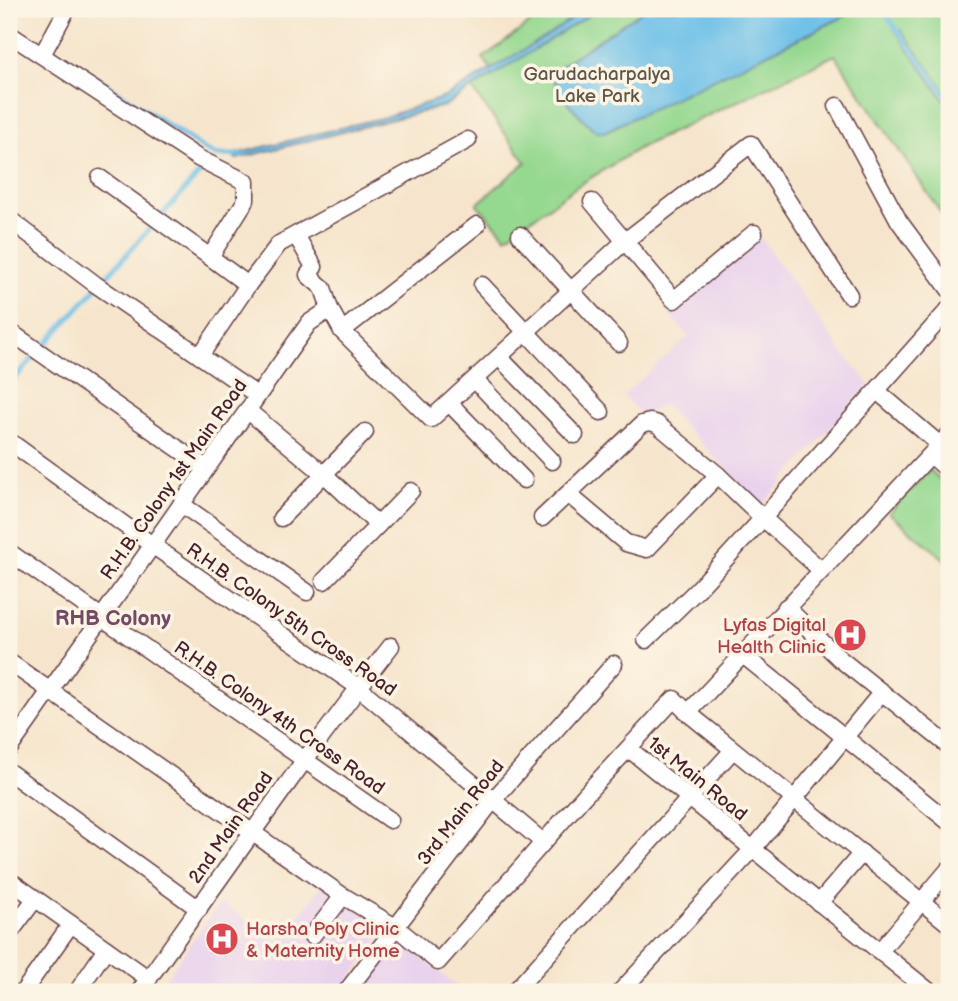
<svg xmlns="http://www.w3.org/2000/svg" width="958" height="1001" font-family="'Balsamiq Sans',sans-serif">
<rect width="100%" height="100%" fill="#fcf5e5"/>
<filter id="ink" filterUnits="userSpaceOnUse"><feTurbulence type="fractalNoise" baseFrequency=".0143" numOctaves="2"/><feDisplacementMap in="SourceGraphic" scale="14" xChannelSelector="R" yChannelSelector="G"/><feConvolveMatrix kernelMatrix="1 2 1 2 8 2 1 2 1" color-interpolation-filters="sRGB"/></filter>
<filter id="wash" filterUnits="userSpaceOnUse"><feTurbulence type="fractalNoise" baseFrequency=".00686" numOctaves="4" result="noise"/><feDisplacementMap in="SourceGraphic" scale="28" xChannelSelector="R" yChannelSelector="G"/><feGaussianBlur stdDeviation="1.57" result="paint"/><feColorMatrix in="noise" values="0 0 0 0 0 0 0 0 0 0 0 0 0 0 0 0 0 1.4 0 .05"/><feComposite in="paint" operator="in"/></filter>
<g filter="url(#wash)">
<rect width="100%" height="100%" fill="#f6e5cc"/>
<g fill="#e9d2ed">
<path d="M761,238L842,352L869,384L762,505L663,404L643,417L623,396L689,336L668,314Z"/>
<path d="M321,886L387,928L340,992H156L220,902L280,943Z"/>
<path d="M398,938L436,969L463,992H356Z"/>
</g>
<g fill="#95d890" stroke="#707c5e" stroke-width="2">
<path d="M549,9H949V96L901,30H895L949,107V225L835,55L641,147L576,187L506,237L477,204L526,162L472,89L494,73L483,58Z"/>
<path d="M930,470L949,488V563L889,513Z"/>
</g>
<g fill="#6cc0e8" stroke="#5b708a" stroke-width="2">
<path d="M586,9H599L444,106L236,159L235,154L385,117L445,97L550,34Z"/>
<path d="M645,9H860L604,132H596L557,92L555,81L562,65Z"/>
</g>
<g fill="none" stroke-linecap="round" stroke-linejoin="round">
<g stroke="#6cc0e8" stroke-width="5">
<path d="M882,9L949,100"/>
<path d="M70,60L204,149L217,155H242"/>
<path d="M9,385L208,164"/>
</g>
</g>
</g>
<g filter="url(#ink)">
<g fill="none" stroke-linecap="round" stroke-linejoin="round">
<defs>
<g id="street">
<path d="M9,34L198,158L246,182V200L210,257L248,285L200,356"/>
<path d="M42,55L67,9"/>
<path d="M837,106L899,221L949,289"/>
<path d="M100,178L210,257"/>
<path d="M592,202L674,300L754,233"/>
<path d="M9,219L95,284L257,395"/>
<path d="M296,235L314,267L308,275L323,288L330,309L342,331L431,419L625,241L751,144L849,295"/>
<path d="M520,235L619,343"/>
<path d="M248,285L279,244L468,140"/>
<path d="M482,285L601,412"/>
<path d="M9,331L206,468"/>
<path d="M342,331L477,225"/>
<path d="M499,357L575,435"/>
<path d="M475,380L552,461"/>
<path d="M877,391L940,445"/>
<path d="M450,404L524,480"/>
<path d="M247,410L324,474L378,525"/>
<path d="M9,441L152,545L358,687L543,842"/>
<path d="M931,455L949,471"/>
<path d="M568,494L626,543L647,549L718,475L763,518L698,589L646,640"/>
<path d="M181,504L307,592"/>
<path d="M281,518L365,432"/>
<path d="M542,518L642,424L650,422L657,424L718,475"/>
<path d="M9,552L390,820"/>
<path d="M821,570L763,518L949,309"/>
<path d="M324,581L411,491"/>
<path d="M786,607L840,659L949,746"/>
<path d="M742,654L949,822"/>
<path d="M9,662L343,896L312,936"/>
<path d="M688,713L949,435"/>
<path d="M9,749L309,323L330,309"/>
<path d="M629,749L930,992"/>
<path d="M9,772L199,909"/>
<path d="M9,880L149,979"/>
<path d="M343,896L397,928L438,962L585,795L674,699L688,713L949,924"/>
<path d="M819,903L862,853"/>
<path d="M9,934L35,899"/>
<path d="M879,952L949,869"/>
<path d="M23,992L71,924"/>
<path d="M77,992L106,949"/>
<path d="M139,992C222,876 303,758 391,646"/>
<path d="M346,992L494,799L614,664"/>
<path d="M514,992L733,750"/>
<path d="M620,992L753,849L882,692"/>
</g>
</defs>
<use href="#street" stroke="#643d43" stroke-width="19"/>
<use href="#street" stroke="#fff" stroke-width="16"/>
</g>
</g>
<defs>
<symbol id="hospital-disc" viewBox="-11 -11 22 22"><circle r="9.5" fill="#e0444e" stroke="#fcf5e5"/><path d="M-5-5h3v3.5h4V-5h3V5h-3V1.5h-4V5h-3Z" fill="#fff"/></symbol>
</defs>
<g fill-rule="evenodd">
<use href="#hospital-disc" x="831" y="616" width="38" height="38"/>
<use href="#hospital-disc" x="203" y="920" width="38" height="38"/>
</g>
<g text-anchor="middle" stroke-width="7" stroke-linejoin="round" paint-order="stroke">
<g font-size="19" fill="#605649" stroke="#fcf5e5">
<text x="597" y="80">Garudacharpalya<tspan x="597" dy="22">Lake Park</tspan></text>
</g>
<g font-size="19" fill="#4a1f2b" stroke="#fcf5e5">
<text transform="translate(173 479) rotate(-55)" y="7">R.H.B. Colony 1st Main Road</text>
<text transform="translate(292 619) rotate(35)" y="7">R.H.B. Colony 5th Cross Road</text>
<text transform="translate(280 717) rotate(35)" y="7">R.H.B. Colony 4th Cross Road</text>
<text transform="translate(698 778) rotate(39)" y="7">1st Main Road</text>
<text transform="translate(460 812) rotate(-52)" y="7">3rd Main Road</text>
<text transform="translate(230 827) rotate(-55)" y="7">2nd Main Road</text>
</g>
<g font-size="19" fill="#be3a42" stroke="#fcf5e5" text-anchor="end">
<text x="826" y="631">Lyfas Digital<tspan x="826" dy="22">Health Clinic</tspan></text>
<text x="246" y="935" text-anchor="start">Harsha Poly Clinic<tspan x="246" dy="22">&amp; Maternity Home</tspan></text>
</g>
<g font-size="21" font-weight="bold" fill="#764a66" stroke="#fcf5e5">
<text x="113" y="625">RHB Colony</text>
</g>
</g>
<rect width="958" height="1001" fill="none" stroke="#fcf5e5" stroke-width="35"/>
</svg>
